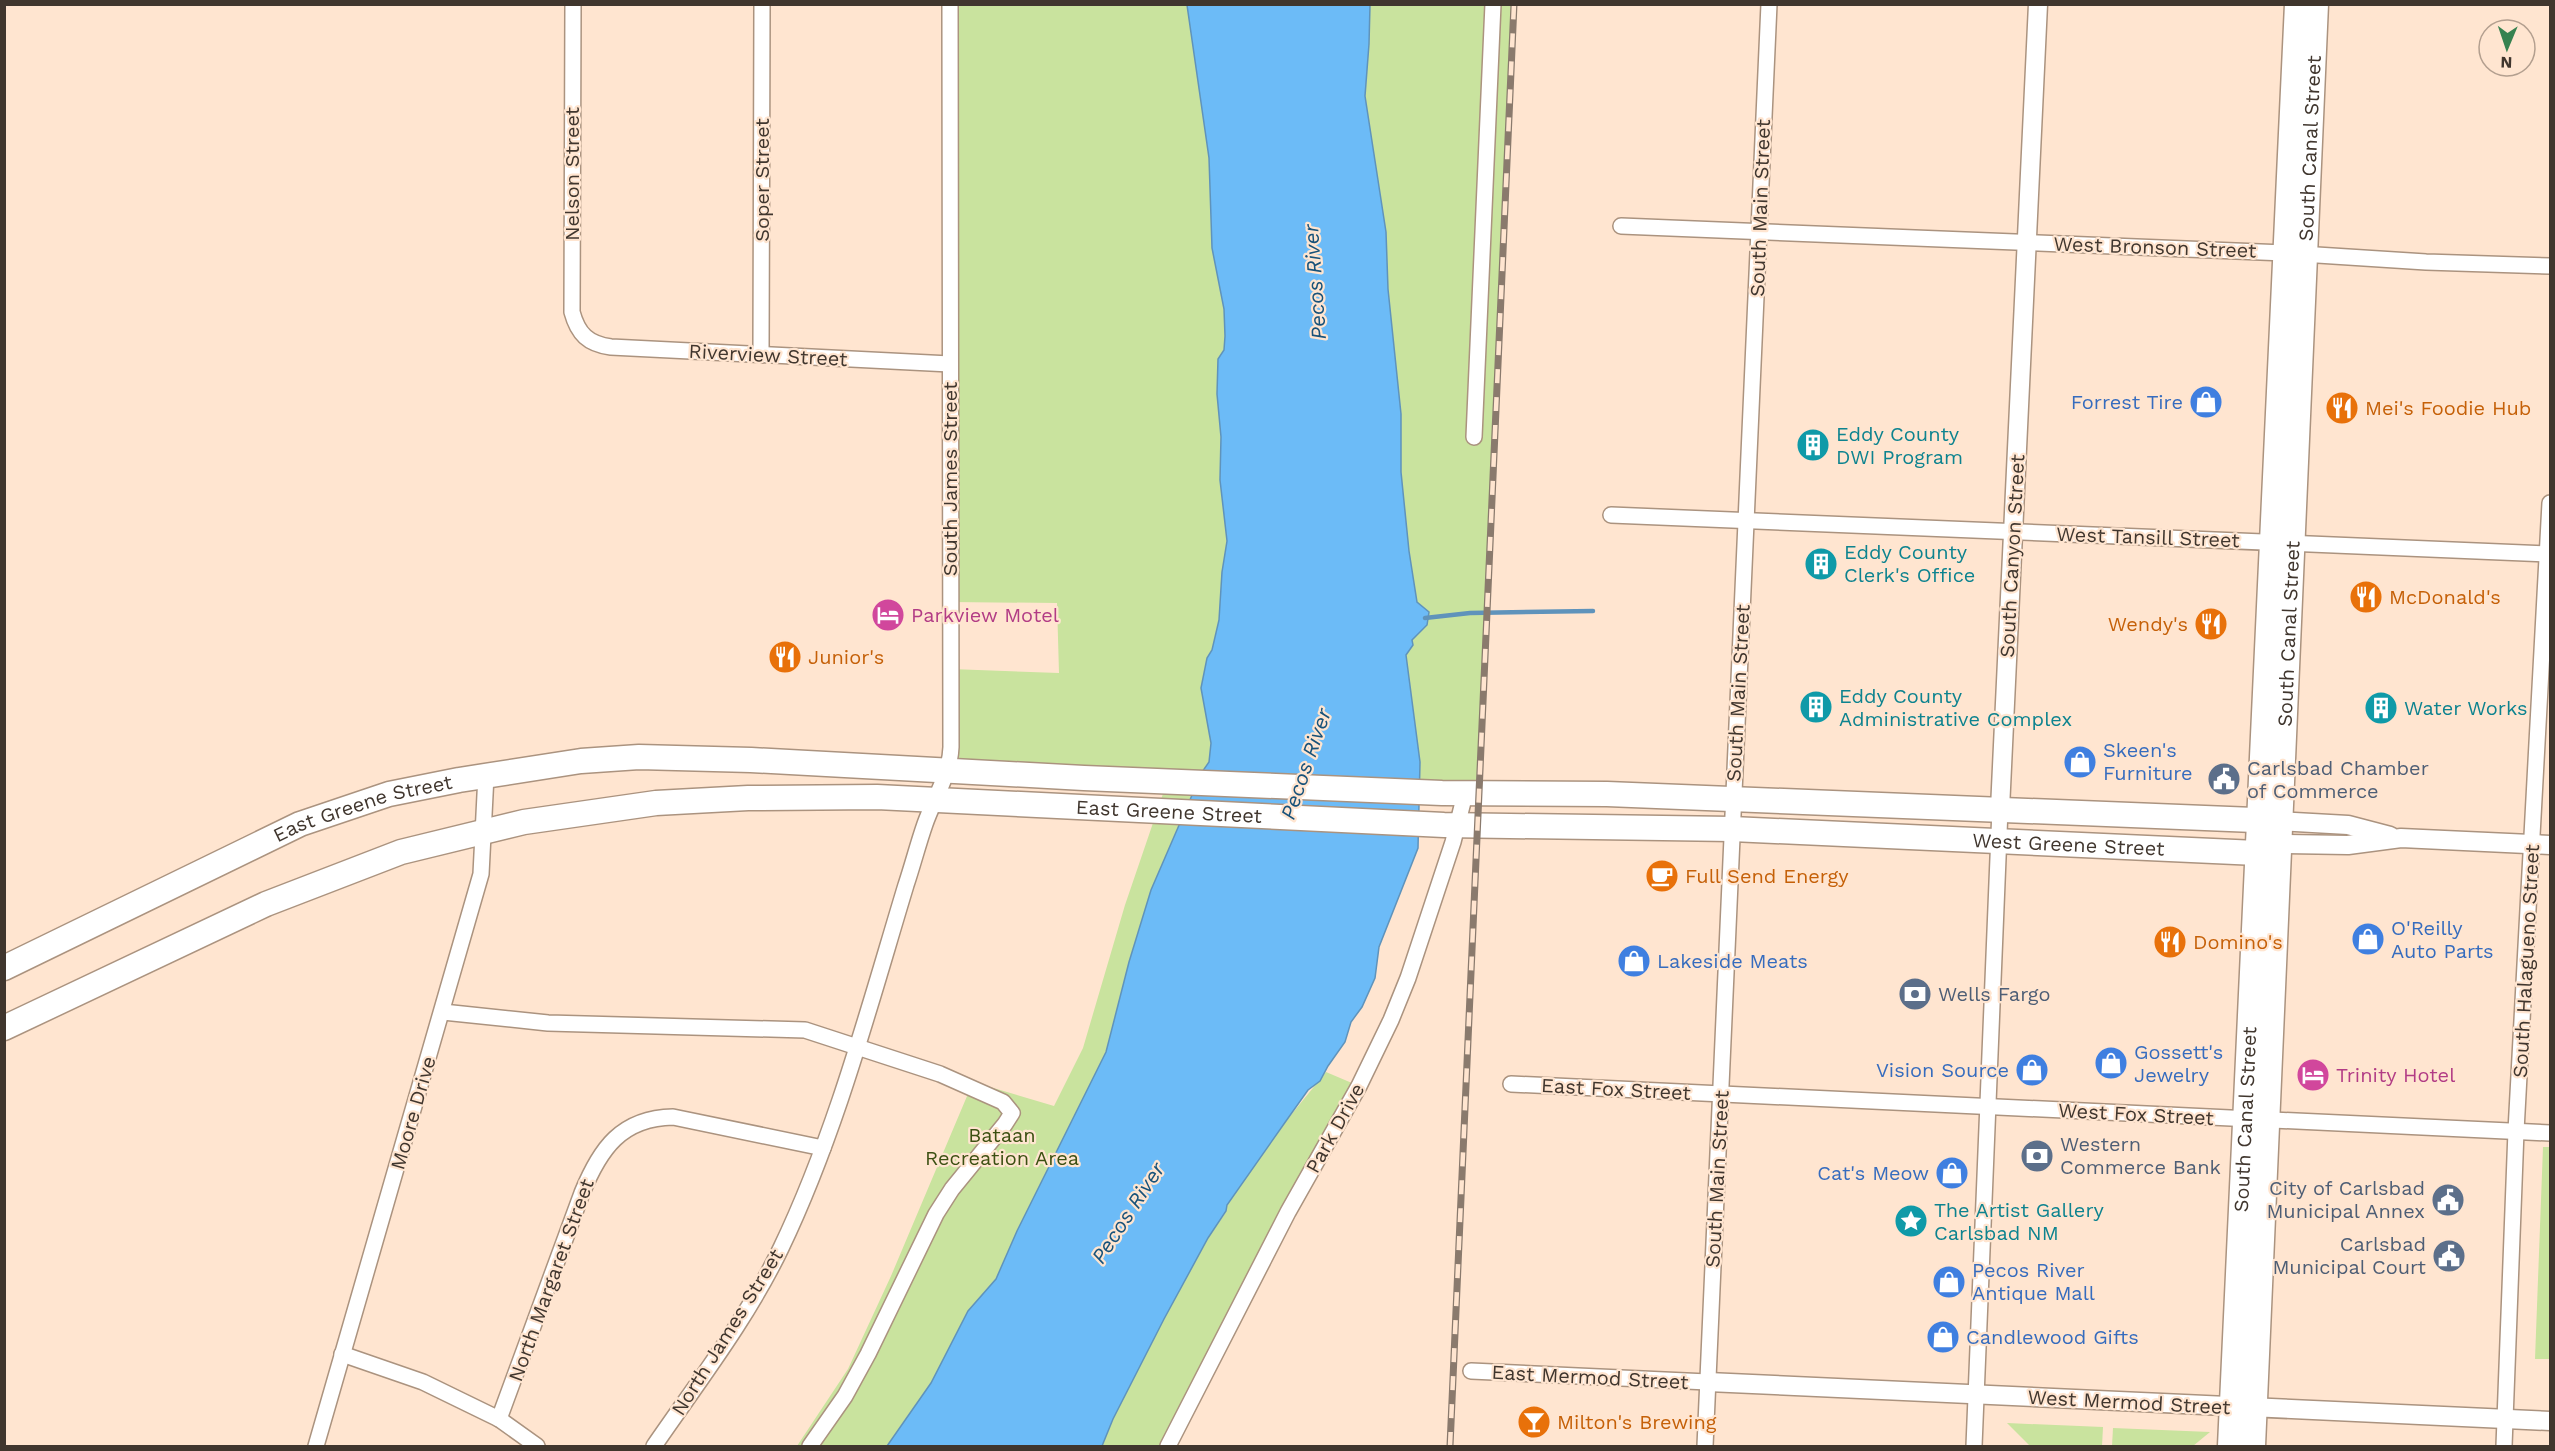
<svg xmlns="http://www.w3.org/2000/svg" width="2555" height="1451" font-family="'Work Sans',sans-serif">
<rect width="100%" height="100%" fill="#ffe5d0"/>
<g fill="#c9e39e">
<path d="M950,5H1187L1209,158L1212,248L1224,309L1225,336L1224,350L1218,359L1217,394L1221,437L1220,480L1227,541L1222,572L1219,620L1212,650L1207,658L1201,688L1211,743L1209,762L1202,772L1151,890L1129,962L1106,1052L1017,1231L996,1279L968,1311L931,1383L887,1446H797L848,1369L891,1276L973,1082L1054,1106L1083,1048L1125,905L1167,782L948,770L951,669L1059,673L1057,603L951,602Z"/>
<path d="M1370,5H1514L1479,794L1419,792L1420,761L1406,655L1413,645L1412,640L1427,625L1417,602L1409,551L1401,472V414L1388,289L1386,232L1365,96L1369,44Z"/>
<path d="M1326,1072L1359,1086L1168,1446H1102L1113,1419L1164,1319L1208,1238L1226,1212L1227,1205L1286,1121Z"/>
<path d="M2543,1147H2550V1359H2535Z"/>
<path d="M2007,1423L2103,1427L2102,1446H2030Z"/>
<path d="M2113,1428L2210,1432L2193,1446H2112Z"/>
</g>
<path fill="#6cbbf7" stroke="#5f93bb" stroke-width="1.5" d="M1187,5H1370L1369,44L1365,96L1386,232L1388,289L1401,414V472L1409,551L1417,602L1429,612L1427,625L1412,640L1413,645L1406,655L1420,762L1418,848L1379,947L1375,978L1362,1007L1351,1022L1345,1042L1328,1066L1320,1081L1308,1090L1286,1121L1227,1205L1226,1211L1208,1238L1164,1319L1113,1419L1102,1446H887L931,1383L968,1311L996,1279L1017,1231L1106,1052L1129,962L1151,890L1202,772L1209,762L1211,743L1201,688L1207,658L1212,650L1219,620L1222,572L1227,541L1220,480L1221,437L1217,394L1218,359L1224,350L1225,336L1224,309L1212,248L1209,158Z"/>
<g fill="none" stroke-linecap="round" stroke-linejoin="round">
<path stroke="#5f93bb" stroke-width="4.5" d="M1425,618L1470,613L1593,611"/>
<defs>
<g id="minor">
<path d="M573,4L572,312C578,334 588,344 611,347L950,364"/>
<path d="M1621,226L2285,253L2426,262L2550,266"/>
<path d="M761,355L762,4"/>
<path d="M1474,437L1493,4"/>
<path d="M1611,515L2550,554"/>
<path d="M443,1012L548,1023L805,1030L940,1074L1003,1102L1012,1113L1005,1124L952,1189L936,1214L868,1354L845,1396L810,1446"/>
<path d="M1511,1084L2550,1133"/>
<path d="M342,1354L423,1382L499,1419L537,1446"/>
<path d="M1471,1371L1708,1382"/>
<path d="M499,1419L582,1193C600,1149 621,1118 673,1117L823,1148"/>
<path d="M316,1446L481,874L486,775"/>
<path d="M654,1446C698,1382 747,1319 781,1248C836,1133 869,1007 906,885C913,864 918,844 925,824C934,798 950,775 951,747L950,4"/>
<path d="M1168,1446L1288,1212L1359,1086L1391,1020L1408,978L1453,842L1465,794"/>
<path d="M1705,1446L1769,4"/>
<path d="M1974,1446L2000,809"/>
<path d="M2504,1446L2516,1131L2550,503"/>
</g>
<g id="tertiary">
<path d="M2000,809L2038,4"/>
<path d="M2279,821L2348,825L2390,836"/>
<path d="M2279,844L2348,845L2401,838L2550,845"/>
<path d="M1708,1382L2550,1421"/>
</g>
<g id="trunk">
<path id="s1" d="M4,968L300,824L389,794L459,780L581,761L639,757L751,760L1084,778L1442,793L1607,794L2279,821"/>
<path id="s2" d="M4,1028L266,904L401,852L524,822L656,803L748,798L877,797L1444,825L1732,829L2257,853L2279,844"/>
<path id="s3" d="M2230,1446L2297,4"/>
<path id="s4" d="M2253,1446L2316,4"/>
</g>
</defs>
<use href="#minor" stroke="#ab937f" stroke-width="18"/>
<use href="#tertiary" stroke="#ab937f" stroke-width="21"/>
<use href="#trunk" stroke="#ab937f" stroke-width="27"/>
<use href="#minor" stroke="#fff" stroke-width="15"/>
<use href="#tertiary" stroke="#fff" stroke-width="18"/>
<use href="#trunk" stroke="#fff" stroke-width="24"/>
<defs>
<path id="rail" d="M1450,1446L1514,4"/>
</defs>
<use href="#rail" stroke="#8a7a6d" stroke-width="7"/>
<use href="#rail" stroke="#ffe5d0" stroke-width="4.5" stroke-dasharray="14" stroke-linecap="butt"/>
</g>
<defs>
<symbol id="shop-disc" viewBox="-11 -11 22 22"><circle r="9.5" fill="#3f7fe0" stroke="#ffe5d0"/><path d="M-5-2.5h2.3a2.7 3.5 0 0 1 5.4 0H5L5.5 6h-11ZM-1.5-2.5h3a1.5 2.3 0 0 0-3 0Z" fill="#fff"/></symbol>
<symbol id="restaurant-disc" viewBox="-11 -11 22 22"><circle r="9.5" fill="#e8710a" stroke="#ffe5d0"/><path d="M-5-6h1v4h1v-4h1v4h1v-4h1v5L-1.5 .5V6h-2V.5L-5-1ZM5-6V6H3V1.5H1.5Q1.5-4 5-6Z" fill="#fff"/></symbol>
<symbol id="building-disc" viewBox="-11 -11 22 22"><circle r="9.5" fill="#0f9aa8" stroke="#ffe5d0"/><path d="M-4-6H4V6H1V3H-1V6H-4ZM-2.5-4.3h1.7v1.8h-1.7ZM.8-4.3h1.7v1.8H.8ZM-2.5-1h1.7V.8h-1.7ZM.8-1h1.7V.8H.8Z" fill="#fff"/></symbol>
<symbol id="hotel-disc" viewBox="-11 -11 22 22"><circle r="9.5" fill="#d1479c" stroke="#ffe5d0"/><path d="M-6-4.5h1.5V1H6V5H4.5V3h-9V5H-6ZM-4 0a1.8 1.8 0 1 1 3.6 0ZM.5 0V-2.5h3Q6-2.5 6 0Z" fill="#fff"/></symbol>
<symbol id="civic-disc" viewBox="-11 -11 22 22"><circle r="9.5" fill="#5c6f8a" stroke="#ffe5d0"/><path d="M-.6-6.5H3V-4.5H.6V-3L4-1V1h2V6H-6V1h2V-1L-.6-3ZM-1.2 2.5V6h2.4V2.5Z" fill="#fff"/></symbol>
<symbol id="cafe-disc" viewBox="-11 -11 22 22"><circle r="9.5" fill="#e8710a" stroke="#ffe5d0"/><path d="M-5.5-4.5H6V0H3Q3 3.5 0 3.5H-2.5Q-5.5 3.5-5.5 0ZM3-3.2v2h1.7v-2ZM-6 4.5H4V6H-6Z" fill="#fff"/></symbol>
<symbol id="bank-disc" viewBox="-11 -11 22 22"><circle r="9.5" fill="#5c6f8a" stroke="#ffe5d0"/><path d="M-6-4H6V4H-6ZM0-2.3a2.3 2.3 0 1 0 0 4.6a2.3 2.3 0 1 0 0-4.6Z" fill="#fff"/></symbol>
<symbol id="sight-disc" viewBox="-11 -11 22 22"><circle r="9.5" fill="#0f9aa8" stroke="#ffe5d0"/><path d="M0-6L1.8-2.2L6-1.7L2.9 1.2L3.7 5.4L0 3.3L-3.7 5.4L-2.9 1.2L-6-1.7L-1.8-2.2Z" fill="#fff"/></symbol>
<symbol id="bar-disc" viewBox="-11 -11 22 22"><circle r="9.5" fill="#e8710a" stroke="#ffe5d0"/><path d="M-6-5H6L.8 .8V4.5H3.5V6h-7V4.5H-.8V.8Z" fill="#fff"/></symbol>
</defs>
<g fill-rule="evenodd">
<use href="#shop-disc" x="2187" y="383" width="38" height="38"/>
<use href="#restaurant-disc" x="2323" y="389" width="38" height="38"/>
<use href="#building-disc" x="1794" y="426" width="38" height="38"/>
<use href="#building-disc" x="1802" y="545" width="38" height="38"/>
<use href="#restaurant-disc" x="2347" y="578" width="38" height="38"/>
<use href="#hotel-disc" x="869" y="596" width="38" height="38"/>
<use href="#restaurant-disc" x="2192" y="605" width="38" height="38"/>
<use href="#restaurant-disc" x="766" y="638" width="38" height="38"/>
<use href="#building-disc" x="1797" y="688" width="38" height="38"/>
<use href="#building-disc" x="2362" y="689" width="38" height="38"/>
<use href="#shop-disc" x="2061" y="743" width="38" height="38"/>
<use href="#civic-disc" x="2205" y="760" width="38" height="38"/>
<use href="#cafe-disc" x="1643" y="857" width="38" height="38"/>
<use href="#shop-disc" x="2349" y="920" width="38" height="38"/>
<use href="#restaurant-disc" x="2151" y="923" width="38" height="38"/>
<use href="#shop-disc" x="1615" y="942" width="38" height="38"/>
<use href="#bank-disc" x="1896" y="975" width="38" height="38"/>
<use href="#shop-disc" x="2092" y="1044" width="38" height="38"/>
<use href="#shop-disc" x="2013" y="1051" width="38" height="38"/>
<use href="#hotel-disc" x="2294" y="1056" width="38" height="38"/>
<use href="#bank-disc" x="2018" y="1137" width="38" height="38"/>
<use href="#shop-disc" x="1933" y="1154" width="38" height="38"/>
<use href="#civic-disc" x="2429" y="1181" width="38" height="38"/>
<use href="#sight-disc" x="1892" y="1202" width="38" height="38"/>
<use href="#civic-disc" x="2430" y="1237" width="38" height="38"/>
<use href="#shop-disc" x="1930" y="1263" width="38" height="38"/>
<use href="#shop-disc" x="1924" y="1318" width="38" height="38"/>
<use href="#bar-disc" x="1515" y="1403" width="38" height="38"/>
</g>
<g text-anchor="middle" stroke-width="4.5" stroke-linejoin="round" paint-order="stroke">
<g font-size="20" fill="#40362e" stroke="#ffe5d0">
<text dy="7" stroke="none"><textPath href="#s4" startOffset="1299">South Canal Street</textPath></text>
<text transform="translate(572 174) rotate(-90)" y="7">Nelson Street</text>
<text transform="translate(762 180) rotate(-90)" y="7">Soper Street</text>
<text transform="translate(1760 208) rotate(-88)" y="7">South Main Street</text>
<text transform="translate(2155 247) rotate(2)" y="7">West Bronson Street</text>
<text transform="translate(768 355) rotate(3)" y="7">Riverview Street</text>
<text transform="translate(950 479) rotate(-90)" y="7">South James Street</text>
<text transform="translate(2148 537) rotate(2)" y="7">West Tansill Street</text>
<text transform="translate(2012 556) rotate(-87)" y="7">South Canyon Street</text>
<text dy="7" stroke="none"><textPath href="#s4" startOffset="813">South Canal Street</textPath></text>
<text transform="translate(1738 693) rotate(-87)" y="7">South Main Street</text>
<text dy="7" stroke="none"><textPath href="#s1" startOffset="394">East Greene Street</textPath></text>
<text dy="7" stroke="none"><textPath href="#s2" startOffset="1208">East Greene Street</textPath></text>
<text dy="7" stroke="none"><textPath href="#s2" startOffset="2108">West Greene Street</textPath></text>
<text transform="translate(2526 961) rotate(-87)" y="7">South Halagueno Street</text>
<text transform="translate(1616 1089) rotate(3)" y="7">East Fox Street</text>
<text transform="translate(413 1113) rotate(-74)" y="7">Moore Drive</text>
<text transform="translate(2136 1114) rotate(3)" y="7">West Fox Street</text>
<text dy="7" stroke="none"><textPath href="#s3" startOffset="327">South Canal Street</textPath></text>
<text transform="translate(1335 1128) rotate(-61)" y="7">Park Drive</text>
<text transform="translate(1717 1179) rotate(-87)" y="7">South Main Street</text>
<text transform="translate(551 1280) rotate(-70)" y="7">North Margaret Street</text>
<text transform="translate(727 1332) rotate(-58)" y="7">North James Street</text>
<text transform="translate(1590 1377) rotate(3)" y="7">East Mermod Street</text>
<text transform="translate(2129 1402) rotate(3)" y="7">West Mermod Street</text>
</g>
<g font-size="20" fill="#366cbe" stroke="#ffe5d0" text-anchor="start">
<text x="2183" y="409" text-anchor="end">Forrest Tire</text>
<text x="2103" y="757">Skeen's<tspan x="2103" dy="23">Furniture</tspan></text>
<text x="2391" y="935">O'Reilly<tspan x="2391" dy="23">Auto Parts</tspan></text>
<text x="1657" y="968">Lakeside Meats</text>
<text x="2134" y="1059">Gossett's<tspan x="2134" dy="23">Jewelry</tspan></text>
<text x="2009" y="1077" text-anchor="end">Vision Source</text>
<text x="1929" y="1180" text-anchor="end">Cat's Meow</text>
<text x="1972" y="1277">Pecos River<tspan x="1972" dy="23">Antique Mall</tspan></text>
<text x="1966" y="1344">Candlewood Gifts</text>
</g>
<g font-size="20" fill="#c56008" stroke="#ffe5d0" text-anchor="start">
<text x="2365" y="415">Mei's Foodie Hub</text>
<text x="2389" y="604">McDonald's</text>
<text x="2188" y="631" text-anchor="end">Wendy's</text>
<text x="808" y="664">Junior's</text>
<text x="1685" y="883">Full Send Energy</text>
<text x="2193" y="949">Domino's</text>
<text x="1557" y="1429">Milton's Brewing</text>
</g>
<g font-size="20" fill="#0d838f" stroke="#ffe5d0" text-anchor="start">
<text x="1836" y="441">Eddy County<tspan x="1836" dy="23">DWI Program</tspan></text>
<text x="1844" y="559">Eddy County<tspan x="1844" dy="23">Clerk's Office</tspan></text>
<text x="1839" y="703">Eddy County<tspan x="1839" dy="23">Administrative Complex</tspan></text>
<text x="2404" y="715">Water Works</text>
<text x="1934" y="1217">The Artist Gallery<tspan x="1934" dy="23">Carlsbad NM</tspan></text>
</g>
<g font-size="20" fill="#b23c85" stroke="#ffe5d0" text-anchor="start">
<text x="911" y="622">Parkview Motel</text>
<text x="2336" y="1082">Trinity Hotel</text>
</g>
<g font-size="20" fill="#4e5e75" stroke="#ffe5d0" text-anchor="start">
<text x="2247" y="775">Carlsbad Chamber<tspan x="2247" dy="23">of Commerce</tspan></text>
<text x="1938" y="1001">Wells Fargo</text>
<text x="2060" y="1151">Western<tspan x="2060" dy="23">Commerce Bank</tspan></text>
<text x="2425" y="1195" text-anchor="end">City of Carlsbad<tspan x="2425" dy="23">Municipal Annex</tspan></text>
<text x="2426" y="1251" text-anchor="end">Carlsbad<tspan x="2426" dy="23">Municipal Court</tspan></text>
</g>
<g font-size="20" fill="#3c5012" stroke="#ffe5d0">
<text x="1002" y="1142">Bataan<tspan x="1002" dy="23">Recreation Area</tspan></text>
</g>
<g font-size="21" font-style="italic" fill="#18527a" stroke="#ffe5d0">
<text transform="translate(1315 282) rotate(-94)" y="7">Pecos River</text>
<text transform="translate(1306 764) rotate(-71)" y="7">Pecos River</text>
<text transform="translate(1128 1213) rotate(-57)" y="7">Pecos River</text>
</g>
</g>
<rect width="2555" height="1451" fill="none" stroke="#40362e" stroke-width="12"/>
<g transform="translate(2507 48) rotate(182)"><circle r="28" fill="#ffe5d0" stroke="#b39f8f" stroke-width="1.5"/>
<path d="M0-4.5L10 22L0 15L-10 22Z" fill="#368250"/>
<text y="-9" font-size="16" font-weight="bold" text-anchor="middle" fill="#40362e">N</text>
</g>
</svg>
